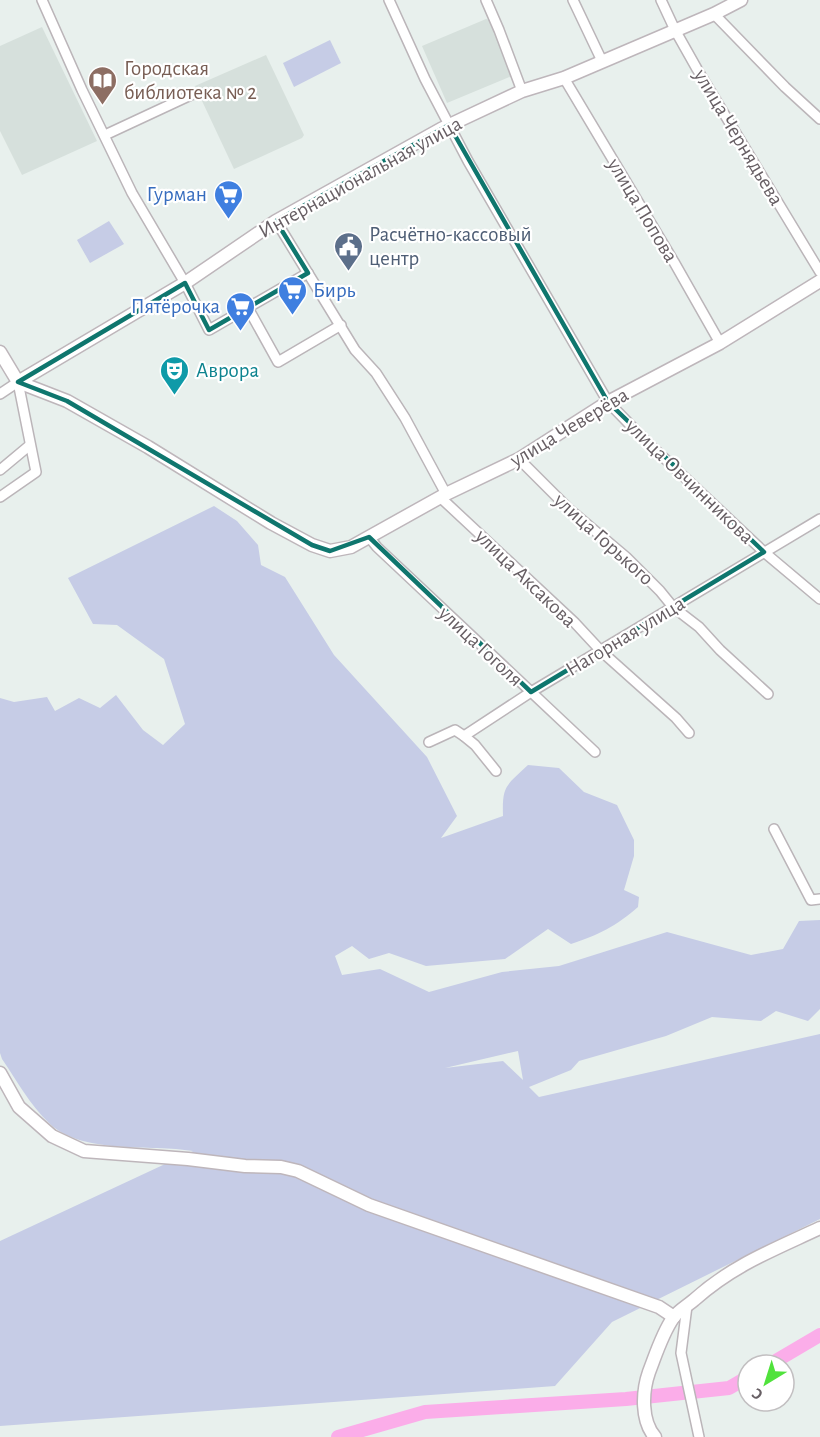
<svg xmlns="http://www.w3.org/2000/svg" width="820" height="1437" font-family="'Alegreya Sans',sans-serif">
<rect width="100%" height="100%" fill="#e8f0ed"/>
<g fill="#d6e0dc">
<path d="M486,19L491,20L512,76L447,103L422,46Z"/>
<path d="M42,27L97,141L22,175L0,131V46Z"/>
<path d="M266,55L304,135L302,138L234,169L195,86Z"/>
</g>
<g fill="#c6cce6" fill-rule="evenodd">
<path d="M330,40L341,63L294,87L283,63Z"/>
<path d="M109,221L124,244L90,263L77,240Z"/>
<path d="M214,506L237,521L258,545L261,565L285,577L334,655L427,757L457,816L441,838L503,816C502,785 506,786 528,765L559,768L584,792L617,805L634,840V856L624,890L639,897L638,907C616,926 599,935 571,944L548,929L505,959L426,966L389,953L369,959L352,946L335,956L342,975L380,969L429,992L502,972L559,966L667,932L751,955L783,949L799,921L820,920V1009L808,1021L776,1011L761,1021L712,1017L666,1036L579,1061L571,1070L529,1087L539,1097L820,1034V1219L612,1322L555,1386L0,1426V1241L193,1151C151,1144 82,1155 49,1123C30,1105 17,1081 2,1059L0,1053V698L14,702L47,697L55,711L79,698L100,708L116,695L143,730L163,745L185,724L164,659L117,625L93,624L68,578ZM518,1051L523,1080L503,1061L445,1068Z"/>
</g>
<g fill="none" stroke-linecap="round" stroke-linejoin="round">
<g stroke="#fbade9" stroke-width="14">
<path d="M769,1365L820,1335"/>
<path d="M338,1437L425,1412L626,1399L729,1388L748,1377"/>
</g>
<defs>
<g id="street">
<path d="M42,0L82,90L132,193L185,283L209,330L308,273"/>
<path d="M389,0L425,79L468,161L608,402L645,440L764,552L820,599"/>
<path d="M486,0L499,30L522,91"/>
<path d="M573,0L602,61"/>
<path d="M661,0L675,30L697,69L820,272"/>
<path d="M714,14L785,87L820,119"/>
<path d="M564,78L674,262L720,343"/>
<path d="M105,135L193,94"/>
<path d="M276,221L355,350L376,373L405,418L446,494"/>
<path d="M248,308L278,362L341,325"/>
<path d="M0,394L18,382L36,472L0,497"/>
<path d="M519,459L569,509L626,557L660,591L673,607L699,627L720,650L768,694"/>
<path d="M0,470L30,445"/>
<path d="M441,498L575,623L601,651L676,718L689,733"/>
<path d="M369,537L377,547L595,752"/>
<path d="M464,736L475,745L496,771"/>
<path d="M429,742L455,730L464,736L531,692L820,519"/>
<path d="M774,829L811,900L820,899"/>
<path d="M687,1306L681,1353L699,1437"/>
</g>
<g id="secondary">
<path d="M0,352L18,382"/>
<path d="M18,382L67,401L148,447L271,523L312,545L330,551L351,547L446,494L519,459L608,402L720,343L820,281"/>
<path d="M18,382L185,283L276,221L441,129L522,91L564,78L714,14L741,0"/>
<path d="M0,1073L19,1107L52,1136L84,1151L188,1159L245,1166L281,1167L298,1171L369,1205L659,1307L674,1317"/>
<path d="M655,1437C641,1421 642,1392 649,1372C656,1354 662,1334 673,1318C678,1311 687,1306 694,1300C733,1265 773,1250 820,1228"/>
</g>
</defs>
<use href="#street" stroke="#bbb5b9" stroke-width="12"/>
<use href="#secondary" stroke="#beb6bb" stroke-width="15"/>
<use href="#street" stroke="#fff" stroke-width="9"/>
<use href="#secondary" stroke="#fff" stroke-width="12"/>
</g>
<path fill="none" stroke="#0f766e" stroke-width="4.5" stroke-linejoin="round" d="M449,125L608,402L764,552L531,692L369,537L330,551L312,545L67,401L18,382L185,283L209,330L308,273L276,221Z"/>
<defs>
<symbol id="library-pin" viewBox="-11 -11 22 30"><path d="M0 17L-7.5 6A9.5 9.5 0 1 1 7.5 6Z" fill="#8d6e63" stroke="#fff"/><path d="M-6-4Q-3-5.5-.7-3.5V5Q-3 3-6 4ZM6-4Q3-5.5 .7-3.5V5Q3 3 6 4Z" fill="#fff"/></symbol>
<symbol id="supermarket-pin" viewBox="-11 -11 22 30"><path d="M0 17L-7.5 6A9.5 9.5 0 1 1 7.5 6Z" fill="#3f7fe0" stroke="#fff"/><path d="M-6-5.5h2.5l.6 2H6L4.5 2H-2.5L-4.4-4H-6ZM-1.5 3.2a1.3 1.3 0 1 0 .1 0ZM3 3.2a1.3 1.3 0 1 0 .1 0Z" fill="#fff"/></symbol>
<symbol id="civic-pin" viewBox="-11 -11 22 30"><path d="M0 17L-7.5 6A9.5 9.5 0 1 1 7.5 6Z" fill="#5c6f8a" stroke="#fff"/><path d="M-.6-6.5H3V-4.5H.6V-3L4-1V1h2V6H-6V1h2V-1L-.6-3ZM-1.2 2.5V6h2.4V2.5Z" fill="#fff"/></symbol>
<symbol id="theatre-pin" viewBox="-11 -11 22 30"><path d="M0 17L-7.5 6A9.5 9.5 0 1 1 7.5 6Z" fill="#0f9aa8" stroke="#fff"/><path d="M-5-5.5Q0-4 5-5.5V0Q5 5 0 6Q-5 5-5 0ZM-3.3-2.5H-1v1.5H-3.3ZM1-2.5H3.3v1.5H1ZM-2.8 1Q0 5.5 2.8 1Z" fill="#fff"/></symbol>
</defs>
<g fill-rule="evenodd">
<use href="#library-pin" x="86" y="64" width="33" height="45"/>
<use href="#supermarket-pin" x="212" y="178" width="33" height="45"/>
<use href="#civic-pin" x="332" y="230" width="33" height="45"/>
<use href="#supermarket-pin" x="276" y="274" width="33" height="45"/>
<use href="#supermarket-pin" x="224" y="290" width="33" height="45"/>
<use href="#theatre-pin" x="158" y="354" width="33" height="45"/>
</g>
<g text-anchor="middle" stroke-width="4.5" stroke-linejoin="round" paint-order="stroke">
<g font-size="21" fill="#785e54" stroke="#fff" text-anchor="start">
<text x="124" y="75">Городская<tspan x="124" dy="24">библиотека № 2</tspan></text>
</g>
<g font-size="21" fill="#675f64" stroke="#fff">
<text transform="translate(739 137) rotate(59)" y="7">улица Чернядьева</text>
<text transform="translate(360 177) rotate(-29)" y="7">Интернациональная улица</text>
<text transform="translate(643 210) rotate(59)" y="7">улица Попова</text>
<text transform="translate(569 427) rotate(-31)" y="7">улица Чеверёва</text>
<text transform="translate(690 481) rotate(44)" y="7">улица Овчинникова</text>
<text transform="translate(604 539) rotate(42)" y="7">улица Горького</text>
<text transform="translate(526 578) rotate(44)" y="7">улица Аксакова</text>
<text transform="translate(625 636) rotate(-31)" y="7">Нагорная улица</text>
<text transform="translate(481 646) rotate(43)" y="7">улица Гоголя</text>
</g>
<g font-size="21" fill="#366cbe" stroke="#fff" text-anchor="end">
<text x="207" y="201">Гурман</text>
<text x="313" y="297" text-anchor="start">Бирь</text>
<text x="220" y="313">Пятёрочка</text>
</g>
<g font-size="21" fill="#4e5e75" stroke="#fff" text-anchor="start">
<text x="369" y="241">Расчётно-кассовый<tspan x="369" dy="24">центр</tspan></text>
</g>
<g font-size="21" fill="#0d838f" stroke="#fff" text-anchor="start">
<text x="196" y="377">Аврора</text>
</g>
</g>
<g transform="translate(766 1383) rotate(218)"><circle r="28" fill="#ffffff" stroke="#c2bfc1" stroke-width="1.5"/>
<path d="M0-4.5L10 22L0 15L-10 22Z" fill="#50e23c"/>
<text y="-9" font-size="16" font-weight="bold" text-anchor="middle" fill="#675f64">С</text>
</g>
</svg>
